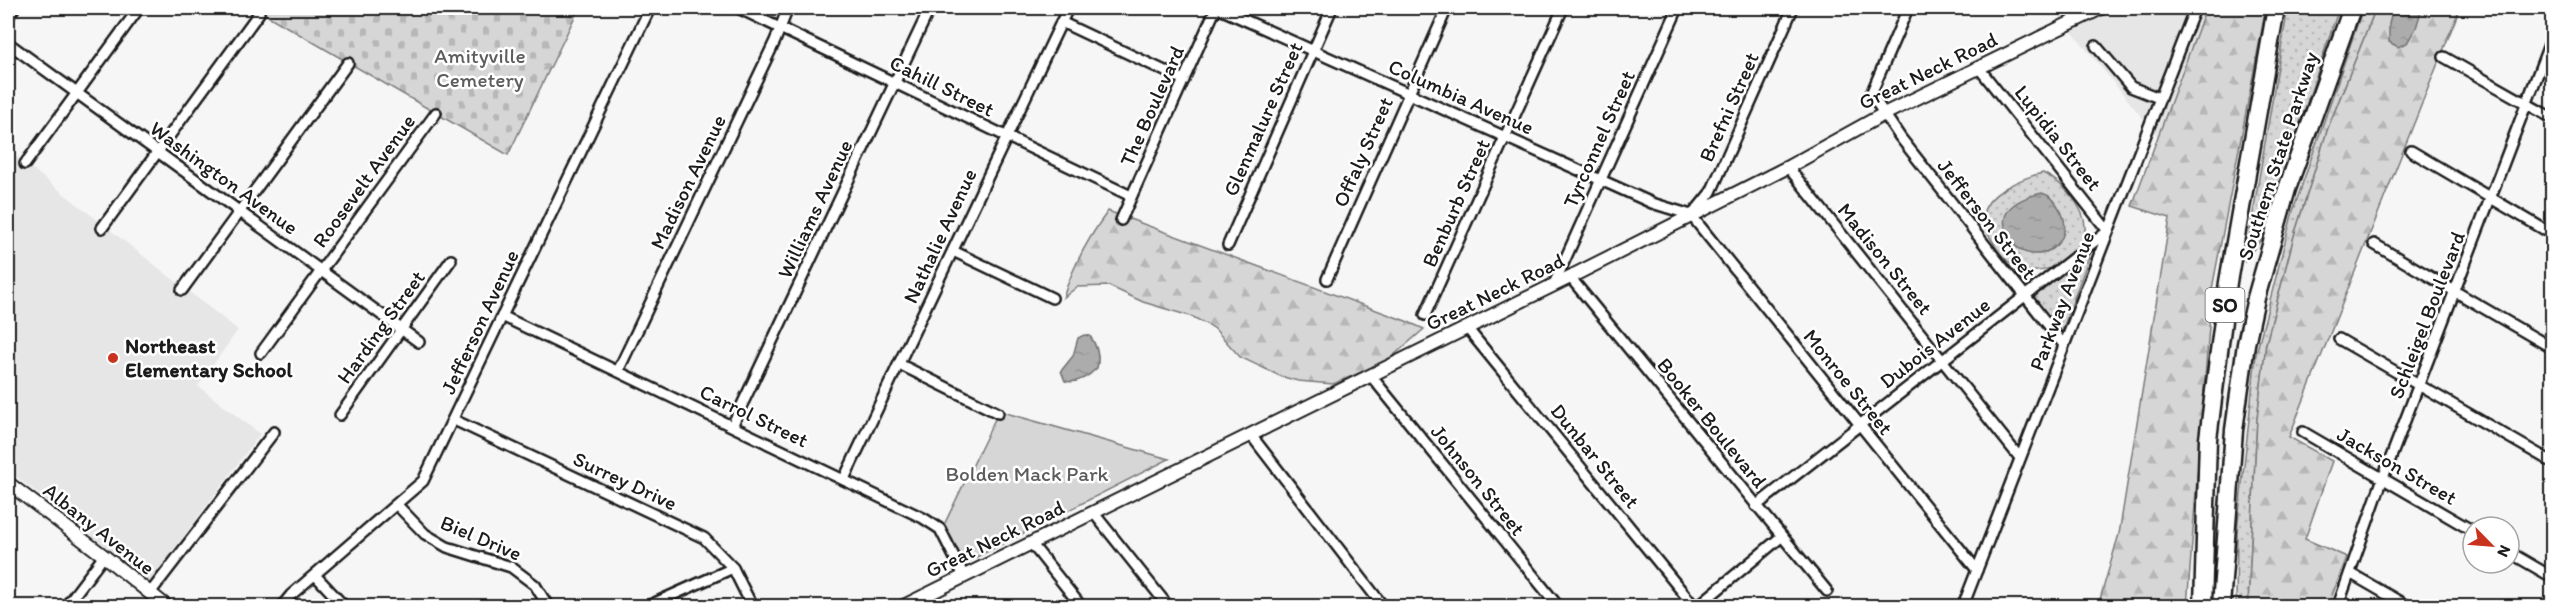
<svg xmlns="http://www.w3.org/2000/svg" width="2560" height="614" font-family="Itim,sans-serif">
<defs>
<pattern id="grass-dots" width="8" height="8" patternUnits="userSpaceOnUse" patternTransform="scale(1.5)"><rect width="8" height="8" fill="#d6d6d6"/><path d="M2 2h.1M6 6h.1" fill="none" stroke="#b7b7b7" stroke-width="1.8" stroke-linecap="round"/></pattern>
<pattern id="forest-firs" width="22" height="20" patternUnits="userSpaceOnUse" patternTransform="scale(1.5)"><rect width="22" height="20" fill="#d6d6d6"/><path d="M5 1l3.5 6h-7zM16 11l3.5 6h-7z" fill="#b7b7b7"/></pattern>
<pattern id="cemetery-stones" width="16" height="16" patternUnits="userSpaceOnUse" patternTransform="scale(1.5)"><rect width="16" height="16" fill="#d6d6d6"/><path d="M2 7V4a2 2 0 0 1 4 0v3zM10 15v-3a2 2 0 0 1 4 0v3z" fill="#b7b7b7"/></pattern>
<pattern id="water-ripples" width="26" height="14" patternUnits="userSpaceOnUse" patternTransform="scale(1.5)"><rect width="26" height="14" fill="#acacac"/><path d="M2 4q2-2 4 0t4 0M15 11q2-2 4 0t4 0" fill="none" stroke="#939393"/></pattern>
</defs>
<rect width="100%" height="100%" fill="#f6f6f6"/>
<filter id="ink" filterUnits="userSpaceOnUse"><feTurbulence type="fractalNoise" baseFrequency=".0167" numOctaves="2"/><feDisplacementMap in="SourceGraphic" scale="12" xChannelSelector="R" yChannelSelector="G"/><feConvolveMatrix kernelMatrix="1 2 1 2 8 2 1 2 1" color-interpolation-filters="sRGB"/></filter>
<g filter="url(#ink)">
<g fill="#e6e6e6">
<path d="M2080,8H2206L2158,137L2060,17Z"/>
<path d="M8,150L238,330L198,386L260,434L150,582L8,470Z"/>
</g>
<g fill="url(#grass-dots)" stroke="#797979" stroke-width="1.5">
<path d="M2288,8H2339L2261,240L2245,260Z"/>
<path d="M2363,8H2376L2328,128L2294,236L2266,344L2257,419L2248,606H2236L2237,531L2256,354L2293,211Z"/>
<path d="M2043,173C2064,183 2093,214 2083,239C2080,248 2072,253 2065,259C2037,281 2009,272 1993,242C1988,234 1983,226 1983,217C1984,193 2024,177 2043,173Z"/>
<path d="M2092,249L2061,334L2033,298Z"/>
</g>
<g fill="url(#forest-firs)" stroke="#797979" stroke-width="1.5">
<path d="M2206,8H2266L2212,289L2187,606H2098L2119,534L2170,218L2132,206Z"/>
<path d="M2376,8H2460L2289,437L2332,461L2305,539L2347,557L2328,606H2248L2257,419L2266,344L2294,236L2328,128Z"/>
<path d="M1108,211L1406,321L1424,329L1386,362L1333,384L1298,381L1280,376L1240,357L1214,328L1193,317L1143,302L1109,286L1077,287L1063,298C1073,266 1088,238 1108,211Z"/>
</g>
<path fill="url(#cemetery-stones)" stroke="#797979" stroke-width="1.5" d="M254,8H579L508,155Z"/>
<path fill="#d6d6d6" stroke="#797979" stroke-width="1.5" d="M1006,413L1169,459L963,564L943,527L995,419Z"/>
<g fill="url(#water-ripples)" stroke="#727272" stroke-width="1.5">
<path d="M2393,8H2422L2416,28L2407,43L2398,47L2389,42V24Z"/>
<path d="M2042,193C2051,196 2054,199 2059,208C2081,243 2033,271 2012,242C1992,213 2015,199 2042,193Z"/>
<path d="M1084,335L1090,336C1097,346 1100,357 1097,368C1088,377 1077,384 1065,381L1061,371L1073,356L1078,338Z"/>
</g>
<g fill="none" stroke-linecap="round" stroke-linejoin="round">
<defs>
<g id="street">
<path d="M738,8L1131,196"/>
<path d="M1218,8L1652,203L1691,215"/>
<path d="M1908,8L1871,94L1900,137L2064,345"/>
<path d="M8,17L14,8"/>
<path d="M1061,22L1184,80"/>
<path d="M8,43L419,342"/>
<path d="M2096,46L2131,87L2159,98"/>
<path d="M2444,57L2552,118"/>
<path d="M2411,151L2552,234"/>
<path d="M25,164L139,8"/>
<path d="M1788,167L2020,458"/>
<path d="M1693,214L1711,192L1793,8"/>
<path d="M1691,215L1977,570"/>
<path d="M1121,220L1216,8"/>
<path d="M102,228L259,13"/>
<path d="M2374,244L2552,348"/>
<path d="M1228,245L1332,8"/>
<path d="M953,251L1052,298"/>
<path d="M1570,277L1827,591"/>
<path d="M1327,279L1447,8"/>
<path d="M1554,284L1678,8"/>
<path d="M182,290L348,63"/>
<path d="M1425,315L1563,8"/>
<path d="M502,316L923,518L940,529L964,576"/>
<path d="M1467,328L1694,606"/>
<path d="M2339,339L2552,462"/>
<path d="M261,353L436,113"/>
<path d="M899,364L998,413"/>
<path d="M618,371L775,41L788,8"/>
<path d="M1371,376L1558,606"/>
<path d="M340,415L451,260"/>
<path d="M454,420L704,538L733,568L752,606"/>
<path d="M732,426L930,8"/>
<path d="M2303,432L2473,531"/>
<path d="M1251,435L1383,606"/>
<path d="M844,479L1068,8"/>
<path d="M397,505L425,534L447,547L511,567L535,585L548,606"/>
<path d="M1756,506L2108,231L1979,68"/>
<path d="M1093,512L1168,606"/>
<path d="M1031,543L1081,606"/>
<path d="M2509,552L2552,577"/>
<path d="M2350,573L2407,606"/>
<path d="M315,575L344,606"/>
<path d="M150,593L274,432"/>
<path d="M66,606L104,556"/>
<path d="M282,606L291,595L423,481L650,8"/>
<path d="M648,606L733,568"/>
<path d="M1698,606L1781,537"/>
<path d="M1963,606L2195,8"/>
<path d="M2338,606L2383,478L2552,37"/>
</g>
<g id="secondary">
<path d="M8,483L104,556L166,606"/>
<path d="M904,606L1570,277L1788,167L1884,114L2101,8"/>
</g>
<g id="highway">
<path d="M2203,606L2208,439L2217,367L2228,282L2276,8"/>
<path d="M2221,606L2234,430L2246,344L2256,298L2287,189L2352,8"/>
</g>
</defs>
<use href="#street" stroke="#1c1c1c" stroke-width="14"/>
<use href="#secondary" stroke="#1c1c1c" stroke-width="16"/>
<use href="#highway" stroke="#1c1c1c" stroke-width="21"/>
<use href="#street" stroke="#fff" stroke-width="9"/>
<use href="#secondary" stroke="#fff" stroke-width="12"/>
<use href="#highway" stroke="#fff" stroke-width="16"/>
</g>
</g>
<circle fill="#c8321e" stroke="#fff" stroke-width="2" cx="113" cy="358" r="6"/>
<g text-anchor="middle" stroke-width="5" stroke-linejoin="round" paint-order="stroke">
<rect fill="#fff" stroke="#606060" stroke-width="1.5" x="2205.5" y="288" width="39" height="34" rx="4.5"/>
<g font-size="20" font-weight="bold" fill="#1c1c1c">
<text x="2225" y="312">SO</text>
</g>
<g font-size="21" fill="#5d5d5d" stroke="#fff">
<text x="480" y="63">Amityville<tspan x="480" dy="24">Cemetery</tspan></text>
<text x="1027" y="481">Bolden Mack Park</text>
</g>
<g font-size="21" fill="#1c1c1c" stroke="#fff">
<text transform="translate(1928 71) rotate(-26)" y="7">Great Neck Road</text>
<text transform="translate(942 86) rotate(26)" y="7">Cahill Street</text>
<text transform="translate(1461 97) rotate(24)" y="7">Columbia Avenue</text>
<text transform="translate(1152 106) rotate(-66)" y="7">The Boulevard</text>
<text transform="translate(1729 107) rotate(-66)" y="7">Brefni Street</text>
<text transform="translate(1263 119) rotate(-66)" y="7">Glenmalure Street</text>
<text transform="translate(2058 138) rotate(52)" y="7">Lupidia Street</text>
<text transform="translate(1599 139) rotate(-66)" y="7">Tyrconnel Street</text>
<text transform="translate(1363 152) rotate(-66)" y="7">Offaly Street</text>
<text transform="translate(2278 156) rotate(-72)" y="7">Southern State Parkway</text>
<text transform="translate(224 178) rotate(36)" y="7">Washington Avenue</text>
<text transform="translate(364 181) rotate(-54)" y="7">Roosevelt Avenue</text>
<text transform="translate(688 182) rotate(-64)" y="7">Madison Avenue</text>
<text transform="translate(1456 203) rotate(-66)" y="7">Benburb Street</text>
<text transform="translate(815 209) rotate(-65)" y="7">Williams Avenue</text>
<text transform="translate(1987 219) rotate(52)" y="7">Jefferson Street</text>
<text transform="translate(940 236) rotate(-65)" y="7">Nathalie Avenue</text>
<text transform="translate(1885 259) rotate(51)" y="7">Madison Street</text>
<text transform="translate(1495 292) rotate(-26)" y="7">Great Neck Road</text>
<text transform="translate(2062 301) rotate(-69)" y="7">Parkway Avenue</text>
<text transform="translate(2427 315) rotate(-69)" y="7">Schleigel Boulevard</text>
<text transform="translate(480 322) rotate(-65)" y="7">Jefferson Avenue</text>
<text transform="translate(381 327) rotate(-54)" y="7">Harding Street</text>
<text transform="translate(1935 343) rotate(-38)" y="7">Dubois Avenue</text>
<text transform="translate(1848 382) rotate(51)" y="7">Monroe Street</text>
<text transform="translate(754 416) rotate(26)" y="7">Carrol Street</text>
<text transform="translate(1712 423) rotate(51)" y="7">Booker Boulevard</text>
<text transform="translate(1595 456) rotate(51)" y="7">Dunbar Street</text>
<text transform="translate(2397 466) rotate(30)" y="7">Jackson Street</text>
<text transform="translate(1478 480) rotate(51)" y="7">Johnson Street</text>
<text transform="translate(625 481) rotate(25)" y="7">Surrey Drive</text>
<text transform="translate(99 529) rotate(38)" y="7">Albany Avenue</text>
<text transform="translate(481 538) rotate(23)" y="7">Biel Drive</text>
<text transform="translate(995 539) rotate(-26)" y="7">Great Neck Road</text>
</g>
<g font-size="21" font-weight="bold" fill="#1c1c1c" stroke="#fff" text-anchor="start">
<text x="125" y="353">Northeast<tspan x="125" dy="24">Elementary School</tspan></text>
</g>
</g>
<rect width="2560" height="614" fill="none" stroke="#fff" stroke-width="30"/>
<rect x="15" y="15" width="2530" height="584" fill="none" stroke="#1c1c1c" stroke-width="2" filter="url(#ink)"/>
<g transform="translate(2491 545) rotate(115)"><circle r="28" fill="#ffffff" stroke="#a4a4a4" stroke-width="1.5"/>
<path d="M0-4.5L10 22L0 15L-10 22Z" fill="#c8321e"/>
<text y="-9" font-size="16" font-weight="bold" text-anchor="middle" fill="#1c1c1c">N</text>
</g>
</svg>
